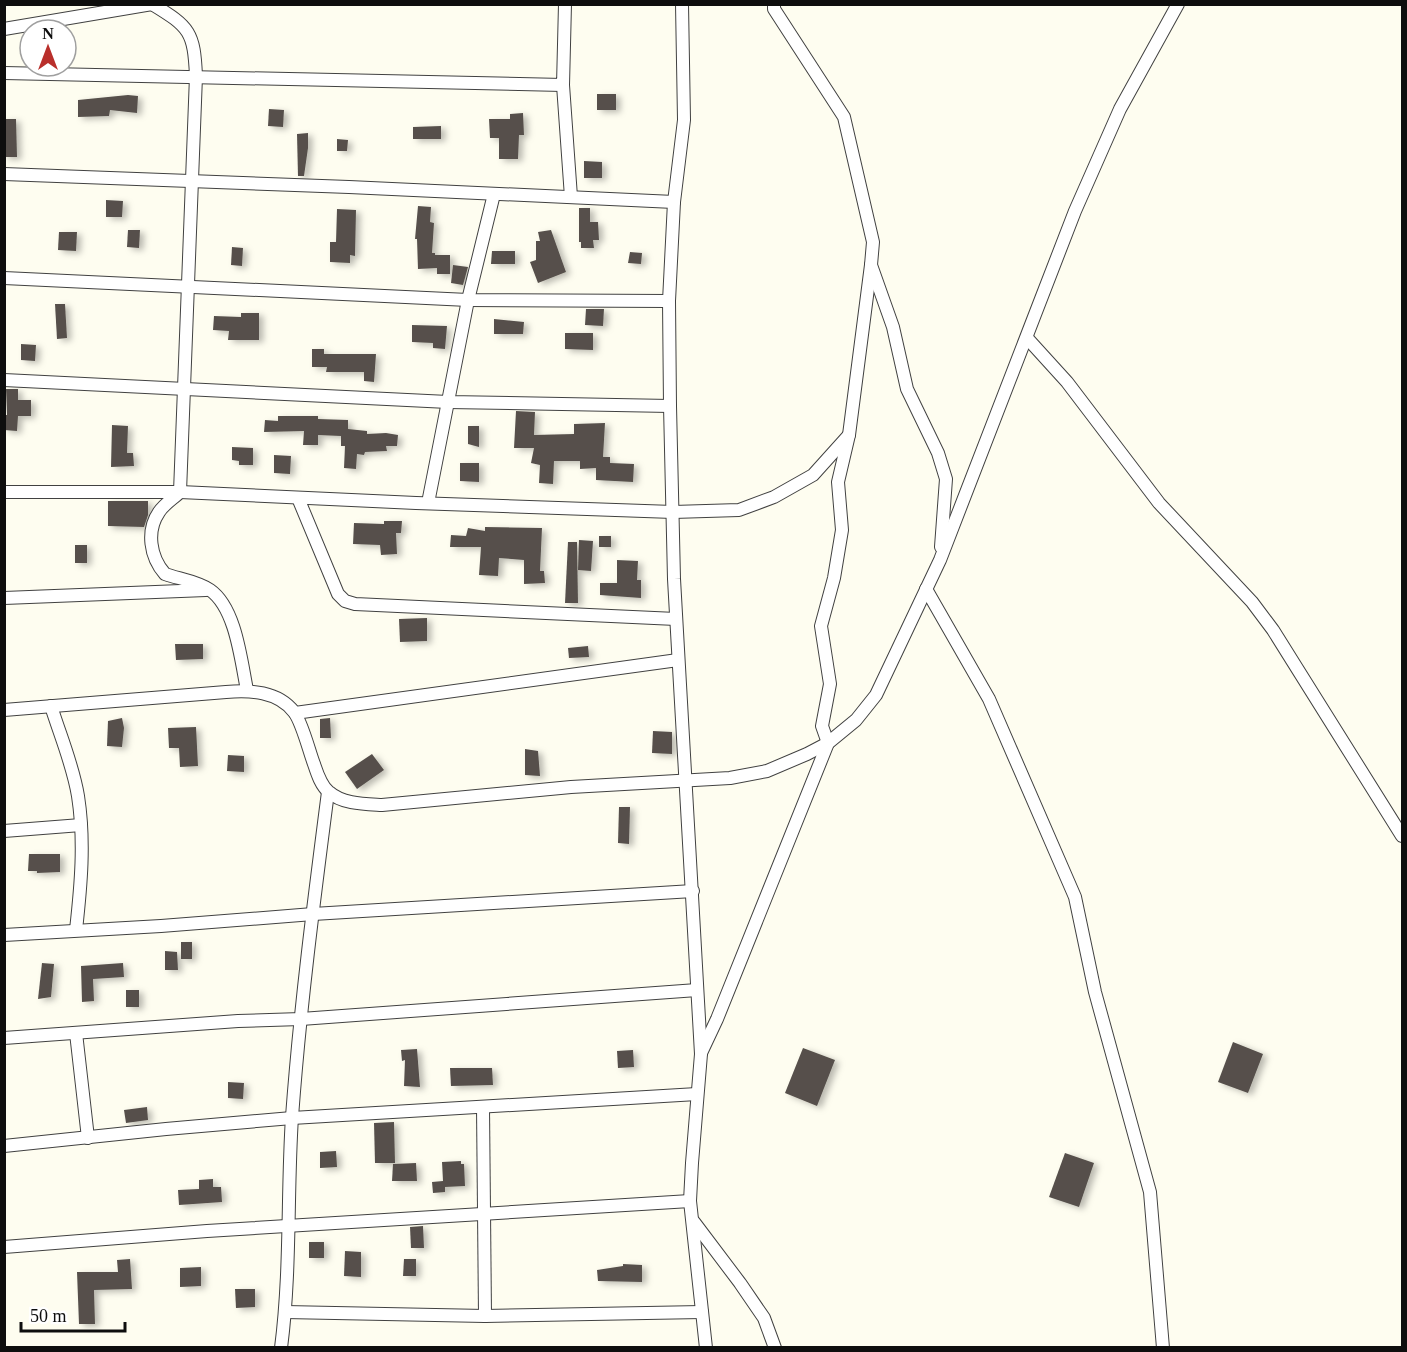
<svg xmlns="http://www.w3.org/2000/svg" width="1407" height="1352" font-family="'Times New Roman',serif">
<defs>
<filter id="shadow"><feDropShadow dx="4.5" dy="2.5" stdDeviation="3" flood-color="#0004"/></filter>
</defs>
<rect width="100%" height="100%" fill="#fefdf0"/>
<g fill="#56504b" filter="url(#shadow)">
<rect x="597" y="94" width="19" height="16"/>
<path d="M128,95L138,96L137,113L110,110L109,116L78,117V100Z"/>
<path d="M269,109L284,110L283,127L268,126Z"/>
<path d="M523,113L524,135H519L518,159H499V138H490L489,119H510V114Z"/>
<path d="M4,119H16L17,157H4Z"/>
<path d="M441,126V139H413V127Z"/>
<path d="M308,133V148L304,176H298L297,134Z"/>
<path d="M337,139L348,140L347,151H337Z"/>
<path d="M584,161L602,162V178H584Z"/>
<path d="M106,200L123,201L122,217H106Z"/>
<path d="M418,206L431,207L430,222L434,223L432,253H435V255H450V274H437V268L418,269L417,239H415Z"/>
<path d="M579,208H590V222H598L599,240H593L594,248H581V242H579Z"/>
<path d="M337,209L356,210L355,256L350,255V263L330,262V242H336Z"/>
<path d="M128,230H140L139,248L127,247Z"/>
<path d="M551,230L566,272L538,283L530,262L536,260V241H540L538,232Z"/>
<path d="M59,232H77L76,251L58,250Z"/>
<path d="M232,247L243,248L242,266L231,265Z"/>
<path d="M492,251H515V264H491Z"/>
<path d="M630,252L642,253L641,264L628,263Z"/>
<path d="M453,265L468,267L463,285L451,283Z"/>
<path d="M55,304H65L67,338L57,339Z"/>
<path d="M586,309H604L603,326L585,325Z"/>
<path d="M241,313H259V340H228L229,331L213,330L214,316L241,317Z"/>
<path d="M494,319L524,322L523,334H494Z"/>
<path d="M412,325L447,326L445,349L433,348V343L412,342Z"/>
<path d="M565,333H593V350L565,349Z"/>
<path d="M21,344L36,345L35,361L21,360Z"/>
<path d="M312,349H324V354H376L374,382L364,381V372H326L327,367H312Z"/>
<path d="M6,389H18V400H31V416H18L17,431L4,430V415H7Z"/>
<path d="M516,411L535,412L534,435L574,434V424L605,423L603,457H610V463L634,464L633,482L596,480V468L580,469V461H554L553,484L539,483L540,465L531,463L534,448H514Z"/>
<path d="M278,416H318V419L348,420V429L367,431V434L386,433L398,435L397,446H386L387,451L365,452L364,455L357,454L356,469L344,468L345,446H341V436L318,435V445H303L304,431L264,432L265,420L278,421Z"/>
<path d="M112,425L128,426L127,453H133L134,466L111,467Z"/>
<path d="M468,426H479V447L468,444Z"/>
<path d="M232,447L253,448V465H239V461L232,460Z"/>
<path d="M274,455L291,456L290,474L274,473Z"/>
<path d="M460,463H479V482L460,481Z"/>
<path d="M108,501H148V515L144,527L108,526Z"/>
<path d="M384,521H402L401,533H396L397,554L381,555L380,545L353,544L354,523L384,524Z"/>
<path d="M485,527L542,528L540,571H544L545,583L524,584V560L499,558L498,576L479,575L481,547H450L451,535L466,536L468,528L485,531Z"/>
<rect x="599" y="536" width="12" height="11"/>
<path d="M579,540L593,541L591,571L578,570Z"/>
<path d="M568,542H577L578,603H565Z"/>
<rect x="75" y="545" width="12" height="18"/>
<path d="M617,560L638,561L637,580H641V598L600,595V583H617Z"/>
<path d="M427,618V641L400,642L399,619Z"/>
<path d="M175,644H203V659L176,660Z"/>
<path d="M588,646L589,657L569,658L568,648Z"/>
<path d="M122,718L124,728L122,747L107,746L108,721Z"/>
<path d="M330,718L331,738H320V719Z"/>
<path d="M196,727L198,766L180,767L179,748H169L168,728Z"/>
<path d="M653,731L672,732V754L652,753Z"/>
<path d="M525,749L538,751L540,776L525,775Z"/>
<path d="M372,754L384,770L357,789L345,772Z"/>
<path d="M228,755L244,756V772L227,771Z"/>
<path d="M619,807H630L629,844L618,843Z"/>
<path d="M29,854H60V872L37,873V871H28Z"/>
<rect x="181" y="942" width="11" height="17"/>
<path d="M165,951L177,952L178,970H165Z"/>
<path d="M42,963L54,964L51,997L38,999Z"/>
<path d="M123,963L124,977L93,979L94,1001L82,1002L81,966Z"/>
<rect x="126" y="990" width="13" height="17"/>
<path d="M1233,1042L1263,1054L1248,1093L1218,1082Z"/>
<path d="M803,1048L835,1060L817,1106L785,1093Z"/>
<path d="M417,1049L420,1087L404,1086L405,1060L402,1061L401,1050Z"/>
<path d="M633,1050L634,1067L618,1068L617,1051Z"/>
<path d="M450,1068H492L493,1085L451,1086Z"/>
<path d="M228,1082L244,1083L243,1099L228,1098Z"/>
<path d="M147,1107L148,1120L126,1123L124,1110Z"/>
<path d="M394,1122L395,1163H375L374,1123Z"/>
<path d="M336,1151L337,1167L320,1168V1152Z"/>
<path d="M1065,1153L1094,1163L1079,1207L1049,1197Z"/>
<path d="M461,1161V1164H464L465,1186L445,1187V1192L433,1193L432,1182L443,1181L442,1162Z"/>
<path d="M416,1163L417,1181H392L393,1164Z"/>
<path d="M213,1179V1187H221L222,1202L179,1205L178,1190L199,1189V1180Z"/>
<path d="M423,1226L424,1248H411L410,1227Z"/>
<rect x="309" y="1242" width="15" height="16"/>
<path d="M345,1251L361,1252V1277L344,1276Z"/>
<path d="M130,1259L132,1289L94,1290L95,1324H79L77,1272H118L117,1260Z"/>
<path d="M404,1259H416V1276H403Z"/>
<path d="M623,1264L642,1265V1282L598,1281L597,1270L623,1266Z"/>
<path d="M201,1267V1286L180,1287V1268Z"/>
<path d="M235,1289H255V1307L236,1308Z"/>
</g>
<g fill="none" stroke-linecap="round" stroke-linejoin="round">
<defs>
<g id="street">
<path d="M152,4C190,27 194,32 196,76L180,492C174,498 164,504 159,512C146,531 150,557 165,574C179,579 197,581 210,590C236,608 241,661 247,690"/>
<path d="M682,4L684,120L674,202L669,301L670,406L674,579L701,1054L692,1163L690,1201L706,1348"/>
<path d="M774,4V9L844,117L873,242L871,265L893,327L907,389L938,453L946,479L941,547"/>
<path d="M4,29L152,4"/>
<path d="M4,73L563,85L565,4"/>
<path d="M563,85L571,197"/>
<path d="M4,174L349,187L674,202"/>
<path d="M4,278L468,300L669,301"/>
<path d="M1027,338L1067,382L1159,503L1252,602L1273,630L1402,836"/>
<path d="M4,380L448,402L670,406"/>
<path d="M4,492H180L416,503L673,512L739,510L774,497L813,475L849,435"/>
<path d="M298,498L338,594L345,601L355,604L676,619"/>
<path d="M428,503L468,300L494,194"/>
<path d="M926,589L989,699L1075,897L1095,992L1150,1192L1163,1348"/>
<path d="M4,598L206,590"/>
<path d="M51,706C60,735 73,765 78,796C85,841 81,885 76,930"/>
<path d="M4,710L226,692C250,690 278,691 294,712C302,722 309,751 314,764C317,773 321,786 329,792C342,804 365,804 382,805L571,787L730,778L767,771L807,754L828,743L856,720L876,695L940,560L1075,211L1120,109L1178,4"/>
<path d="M295,713L678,660"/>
<path d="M4,831L81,825"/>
<path d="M4,935L161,926L313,914L693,891"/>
<path d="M76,1033L88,1138"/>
<path d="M4,1038L238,1021L301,1019L697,990"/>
<path d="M701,1053L717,1019L828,743L822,726L830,684L821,626L834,578L842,530L838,482L849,435L871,265"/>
<path d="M483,1107L485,1316"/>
<path d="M4,1146L166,1129L292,1118L697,1094"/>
<path d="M694,1222L740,1283L764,1318L775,1348"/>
<path d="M4,1247L207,1231L690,1201"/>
<path d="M285,1312L485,1316L702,1312"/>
<path d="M281,1348C291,1271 287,1193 292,1117C300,1008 314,900 328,792"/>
</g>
</defs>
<use href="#street" stroke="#414141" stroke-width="14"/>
<use href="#street" stroke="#fff" stroke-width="12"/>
</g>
<rect width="1407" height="1352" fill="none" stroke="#0e0e0e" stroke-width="12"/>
<g transform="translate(48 48)"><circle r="28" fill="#ffffff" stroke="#9f9f9f" stroke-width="1.5"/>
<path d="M0-4.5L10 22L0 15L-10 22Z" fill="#b92f2b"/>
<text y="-9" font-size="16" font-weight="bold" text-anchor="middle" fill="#0e0e0e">N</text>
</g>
<path d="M21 1322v9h104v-9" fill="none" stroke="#0e0e0e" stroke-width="3"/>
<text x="30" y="1322" font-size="18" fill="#0e0e0e" stroke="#ffffff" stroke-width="4.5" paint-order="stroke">50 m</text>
</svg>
